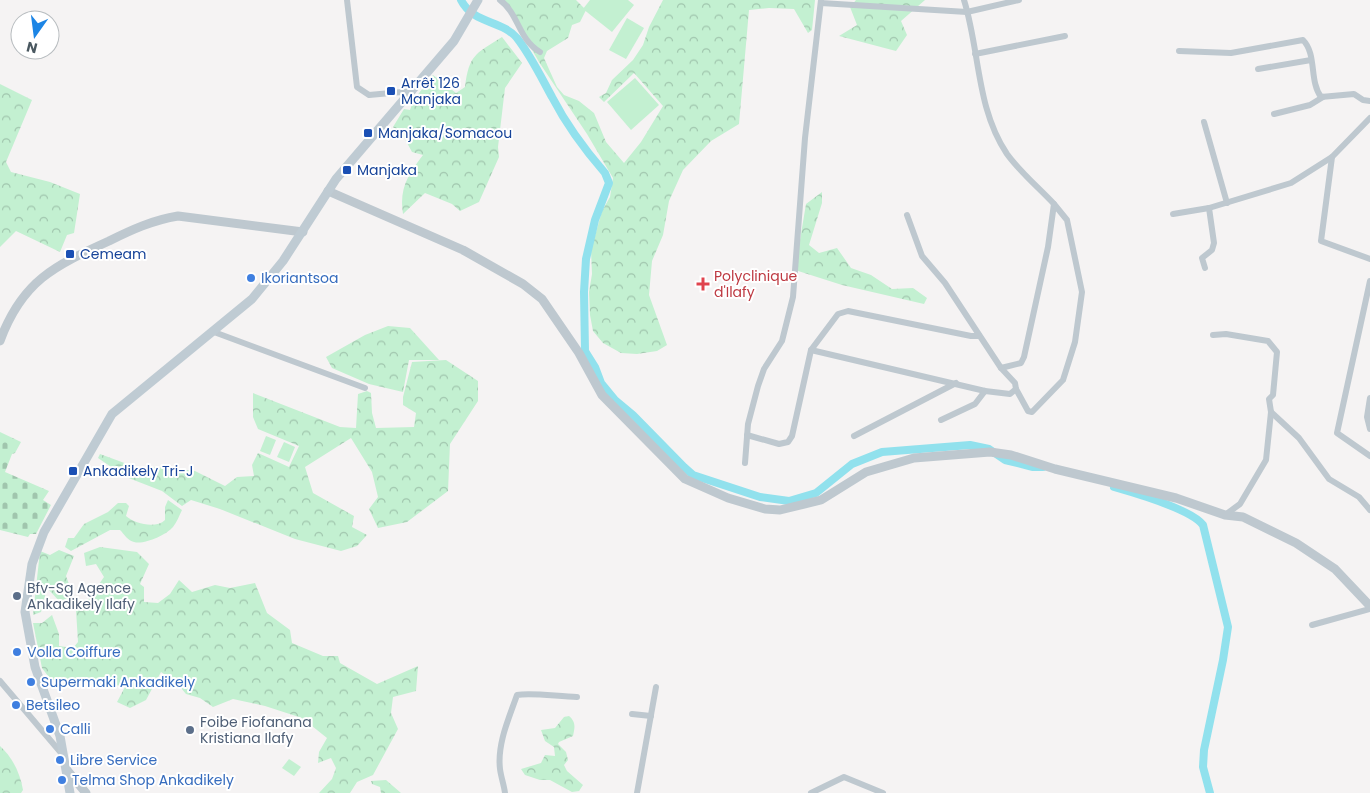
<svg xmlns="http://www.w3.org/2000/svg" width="1370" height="793" font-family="Poppins,sans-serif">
<defs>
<pattern id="forest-crowns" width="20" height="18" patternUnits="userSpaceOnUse" patternTransform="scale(1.25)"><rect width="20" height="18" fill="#c3f0d1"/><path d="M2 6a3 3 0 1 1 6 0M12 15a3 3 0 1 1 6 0" fill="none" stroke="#a0c5ad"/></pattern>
<pattern id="cemetery-stones" width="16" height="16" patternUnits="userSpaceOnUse" patternTransform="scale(1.25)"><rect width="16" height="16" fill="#c3f0d1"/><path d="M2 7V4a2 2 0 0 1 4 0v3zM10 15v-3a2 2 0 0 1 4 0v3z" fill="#a0c5ad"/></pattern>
</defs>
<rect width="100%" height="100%" fill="#f5f3f3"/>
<g fill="url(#forest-crowns)">
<path d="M503,0H576L586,10L580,22L572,25L568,38L547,51L544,58L557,87L564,95L579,101L594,113L606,142L624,163L641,142L663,106L634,73L604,102L599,97L606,93L612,80L633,60L643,45L649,27L663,0H815L812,30L808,33L794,9L769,8L749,10L739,124L711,141L683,170L669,201L663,235L652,261L649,295L667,345L657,351L637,354L621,353L603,343L593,331L590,315L589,292L592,274L591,250L602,211L610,197L613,178L587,134L539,62Z"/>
<path d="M856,0H925L901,21L907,35L896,51L839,36L857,25L850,7Z"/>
<path d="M502,37L522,63L505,88L498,147L499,157L479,202L460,211L452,204L425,193L403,214C399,188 408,175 423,155L412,152L405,139L393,127L404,109L410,110C414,96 425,87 433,75L456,93L465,87C469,55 475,54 502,37Z"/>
<path d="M0,84L32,100L6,162L11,172L50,182L80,194L74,233L67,235L60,252L16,231L0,247Z"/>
<path d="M822,192V203L809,245L819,253L837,248L851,268L871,275L892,289L913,288L927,298L924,304L842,285L795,270L806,204Z"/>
<path d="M388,326L410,328L439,360H409L403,392L369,384L332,368L326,357L365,335Z"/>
<path d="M446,360L478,381V401L450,444L448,491L407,522L378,528L369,509L378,497L372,472L351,438L305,467L313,493L354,516L352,527L367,535L357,546L341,551L295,539L220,509L191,500L182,506L162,491L126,477L98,458L100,454L138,468L164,467L195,471L225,486L237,477L254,476L252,465L258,453L289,467L299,446L258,429L253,417V393L340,427L356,428L358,394L367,391L371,393L372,413L376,428L414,427L416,413L403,405V397L412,362Z"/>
<path d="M168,500L182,510C179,516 177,522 173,527C166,535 144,545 134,542C128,541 124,534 120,530H110L71,551L65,547L68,538H74L84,524L108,512L118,503H126L129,506L126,516C135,524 156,529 165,520V507Z"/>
<path d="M100,547L137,552L149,564L140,584L144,587V602L158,603L170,594L179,580L192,592L215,585L230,588L255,583L267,613L290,630L292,643L323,656H338L340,663L377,684L418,666L416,691L393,697L391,713L398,729L373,775L357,782L350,793H319L332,779L336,768L331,758L318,763L319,752L327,738L302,718L265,706L233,699L213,707L200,698L186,694L176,682L161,672L146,700L130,708L117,702L125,687L88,679L51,680L42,668L33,623H42L52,615L59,634V646L73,648L78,642L76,610L85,604L104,577L96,564L86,566L84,553Z"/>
<path d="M59,550L74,556L66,576L73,595L62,604L47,588L41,612L33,615L40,551L50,555Z"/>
<path d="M569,716C576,722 575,727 573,736L559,742L558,744L566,752L568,760L564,765L567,771L583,785L579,791L572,792L550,780H540L525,775L521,769L541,763L545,755L555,756L554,747L545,741L541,730L555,728L564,717Z"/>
<path d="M0,746C13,758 20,773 23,790L21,793H0Z"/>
<path d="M386,780L401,793H381L380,787L372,784L371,781Z"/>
</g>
<path fill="url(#cemetery-stones)" d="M0,432L21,442L15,453L12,454L5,472L49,491L43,500L51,505L36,534H30L28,537L0,530Z"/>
<g fill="#c3f0d1">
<path d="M590,0H628L634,5L612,32L583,9Z"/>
<path d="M627,18L644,28L626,59L609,50Z"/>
<path d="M635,78L659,105L631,130L607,102Z"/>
<path d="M266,436L276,440L270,455L260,451Z"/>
<path d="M284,442L295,447L289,462L277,457Z"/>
<path d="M289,759L301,767L294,776L282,768Z"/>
</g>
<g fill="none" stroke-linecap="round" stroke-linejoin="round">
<g stroke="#91e1ed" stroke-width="8">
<path d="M461,0C473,24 502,20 517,38C531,56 541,77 552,97C566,124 585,150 605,173L609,183L595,220L586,259L584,292L585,351L595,367L601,383L615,400L633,415L684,467L693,475L760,497L789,501L816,493L852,464L882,452L970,445L989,449L1005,460L1033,467H1043"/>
<path d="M1114,487C1135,493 1191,509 1203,525L1228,627L1223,660L1204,750L1203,767L1210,793"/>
</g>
<g stroke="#bec8cf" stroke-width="6">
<path d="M347,0L357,87L369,95L413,91"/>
<path d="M500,0C519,14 518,39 540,52"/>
<path d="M964,0C980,51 976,108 1007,154C1020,172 1039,188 1054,204L1048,247L1024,357L1021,363L1001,368"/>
<path d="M821,3L967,12L1019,0"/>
<path d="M1179,51L1231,53L1303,40C1317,54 1309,81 1321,97L1354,94L1363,100L1370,101"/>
<path d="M975,54L1065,36"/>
<path d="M1258,69L1311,60"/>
<path d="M1274,114L1310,105L1323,97"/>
<path d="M1204,122L1227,203"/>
<path d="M1332,157L1321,241L1370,259"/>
<path d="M1173,214L1209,208L1291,183L1332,157L1370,118"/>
<path d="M1205,268L1202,258L1212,250L1214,243L1209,208"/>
<path d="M1370,281L1337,433L1370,456"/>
<path d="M214,332L365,388"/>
<path d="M1213,335L1226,334L1268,341L1277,352L1273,395L1269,399L1271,412L1299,438L1329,479L1359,497L1370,510"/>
<path d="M811,350L985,391L1010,394L1016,389L1015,383L1001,368L945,283L922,256L907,215"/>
<path d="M1016,389L1028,411L1032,412L1063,380L1075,342L1082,292L1067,220L1054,204"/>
<path d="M1370,398L1367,417L1370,429"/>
<path d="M941,420L975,404L985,391"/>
<path d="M747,435L779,444L788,442L792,436L811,350L838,314L848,311L971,336H979"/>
<path d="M854,436L956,383"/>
<path d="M745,463L748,424L758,386L764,369L782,341L793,297L805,138L821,0"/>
<path d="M1225,515L1240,504L1266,460L1271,412"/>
<path d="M1312,625L1370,609"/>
<path d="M0,681L62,754"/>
<path d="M632,714L651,716"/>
<path d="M505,793C504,785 501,777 500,769C497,744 509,718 517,695C532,692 560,697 577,697"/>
<path d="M637,793L656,687"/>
<path d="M811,793L844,777L883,793"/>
</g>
<g stroke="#bec8cf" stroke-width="9">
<path d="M328,191L463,250L523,284L542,299L579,353L602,395L685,479L728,498L765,509L780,510L821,500L866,472L914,458L990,452L1011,455L1055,469L1176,498L1225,515L1243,517L1296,543L1335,569L1370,606"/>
<path d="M0,341C22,281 54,266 109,241C131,230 153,220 178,216L303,232"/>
<path d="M67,770L86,793"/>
</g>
<path stroke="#bfcbd3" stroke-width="9" d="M70,793L60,736L35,667L25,612L32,564L44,532L112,414L252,299L283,261L336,179L454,41L478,0"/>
</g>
<g fill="#1a4fb4" stroke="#fff" stroke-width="2">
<rect x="386" y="86" width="10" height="10" rx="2.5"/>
<rect x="363" y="128" width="10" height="10" rx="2.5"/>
<rect x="342" y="165" width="10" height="10" rx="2.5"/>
<rect x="65" y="249" width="10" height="10" rx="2.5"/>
<rect x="68" y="466" width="10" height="10" rx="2.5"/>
</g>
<g fill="#3f7fe0" stroke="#fff" stroke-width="2">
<circle cx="251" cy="278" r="5"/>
<circle cx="17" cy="652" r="5"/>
<circle cx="31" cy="682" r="5"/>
<circle cx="16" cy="705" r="5"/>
<circle cx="50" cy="729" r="5"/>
<circle cx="60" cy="760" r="5"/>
<circle cx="62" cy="780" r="5"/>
</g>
<path fill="#e0444e" stroke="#fff" stroke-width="2" d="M700.5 276.5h5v5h5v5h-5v5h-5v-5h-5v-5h5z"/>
<g fill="#5c6f8a" stroke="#fff" stroke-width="2">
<circle cx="17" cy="596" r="5"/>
<circle cx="190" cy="730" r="5"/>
</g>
<g text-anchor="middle" stroke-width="4" stroke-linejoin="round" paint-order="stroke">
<g font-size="14" fill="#164399" stroke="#fff" text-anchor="start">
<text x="401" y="88">Arrêt 126<tspan x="401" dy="16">Manjaka</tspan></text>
<text x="378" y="138">Manjaka/Somacou</text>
<text x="357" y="175">Manjaka</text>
<text x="80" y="259">Cemeam</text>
<text x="83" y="476">Ankadikely Tri-J</text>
</g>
<g font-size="14" fill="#be3a42" stroke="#fff" text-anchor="start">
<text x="714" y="281">Polyclinique<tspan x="714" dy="16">d'Ilafy</tspan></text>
</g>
<g font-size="14" fill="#366cbe" stroke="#fff" text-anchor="start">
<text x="261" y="283">Ikoriantsoa</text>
<text x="27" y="657">Volla Coiffure</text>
<text x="41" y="687">Supermaki Ankadikely</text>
<text x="26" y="710">Betsileo</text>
<text x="60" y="734">Calli</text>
<text x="70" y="765">Libre Service</text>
<text x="72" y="785">Telma Shop Ankadikely</text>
</g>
<g font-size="14" fill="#4e5e75" stroke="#fff" text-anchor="start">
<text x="27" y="593">Bfv-Sg Agence<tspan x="27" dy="16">Ankadikely Ilafy</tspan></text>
<text x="200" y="727">Foibe Fiofanana<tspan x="200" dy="16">Kristiana Ilafy</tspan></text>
</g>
</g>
<g transform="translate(35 35) rotate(194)"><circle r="24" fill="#ffffff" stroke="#b7bcbf"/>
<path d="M0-4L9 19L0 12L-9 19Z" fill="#1c85e5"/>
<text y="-8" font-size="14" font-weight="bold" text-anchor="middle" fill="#4a5860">N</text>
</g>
</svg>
